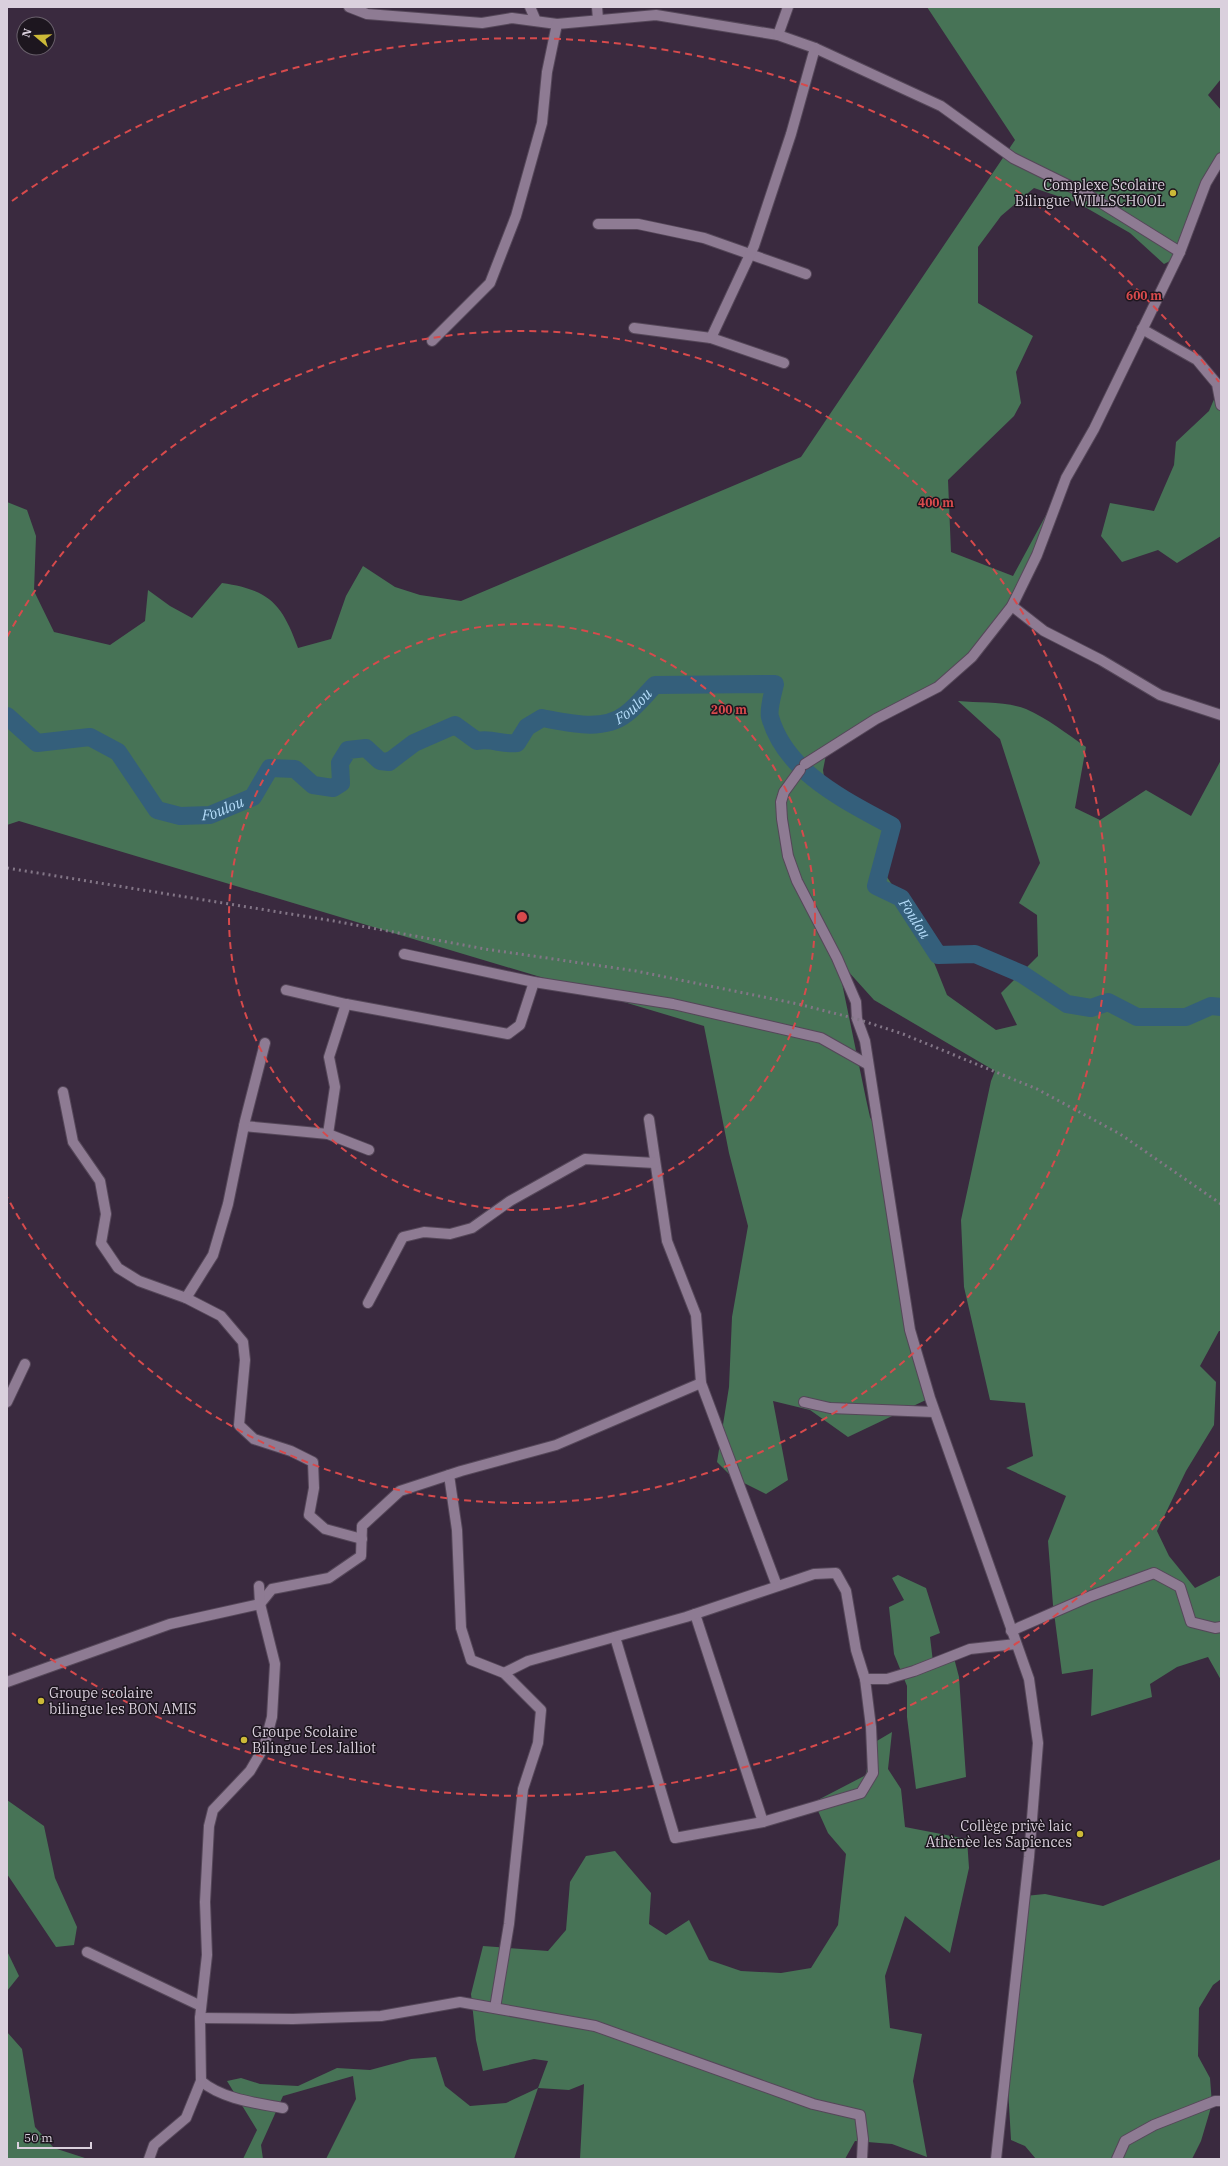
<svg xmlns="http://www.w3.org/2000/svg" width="1228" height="2166" font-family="'IBM Plex Serif',serif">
<rect width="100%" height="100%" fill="#3a2a3f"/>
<g fill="#477356">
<path d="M927,7H1221V79L1208,95L1221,110V158L1176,258L1164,264L1130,233L1078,203L1034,188L1001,216L978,247V303L1033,336L1016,372L1021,403L1014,416L948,480L951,552L1013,576L1066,478L1012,606L938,687L827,750L823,770L826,789L892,826V848L887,877L938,955L933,960L947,995L996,1030L1017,1025L1001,993L1038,956L1037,915L1019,903L1040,863L1000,739L958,701C980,703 1005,701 1026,709C1047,718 1067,734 1086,747L1075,808L1100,820L1146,790L1191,816L1221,760V1331H1219L1200,1366L1216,1382L1214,1425L1186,1471L1157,1531L1169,1556L1195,1588L1221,1575V1680L1208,1657L1177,1667L1150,1684L1152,1697L1091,1716L1093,1669L1062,1674L1053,1605L1048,1541L1066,1496L1006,1468L1033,1456L1025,1403L990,1400L964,1287L961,1220L991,1081L995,1071L874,1000L837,959L866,1099L870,1117L878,1134L887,1203L930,1398L848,1437L810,1410L773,1401L788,1480L766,1494L732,1477L717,1462L729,1387L732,1317L748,1226L729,1153L704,1026L19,821L7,825V502L27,510L36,536L34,591L54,632L110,645L145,621L148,590L170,606L192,618L222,583C270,590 282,604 298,648L331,639L346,596L363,566L395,587L420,595L461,601L801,457L1015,140Z"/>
<path d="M1221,383V536L1177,563L1158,550L1122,562L1101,536L1110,503L1154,511L1174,465L1176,442L1209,411Z"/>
<path d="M898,1575L926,1588L940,1633L930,1637L933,1662L954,1658L959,1677L966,1777L916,1789L907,1717V1686L894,1654L889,1607L904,1600L892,1578Z"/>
<path d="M892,1732L888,1769L901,1789L905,1827L967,1839L969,1868L950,1953L905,1916L885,1976L890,2028L922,2034L913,2081L927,2157L892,2144L855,2141L845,2159H580L584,2084L569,2090L538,2088L514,2159H326L356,2099L353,2076L283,2096L261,2145L263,2159H243L257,2130L227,2081L241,2078L260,2084L298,2086L337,2068L370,2070L411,2059L436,2057L445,2086L470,2106L506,2103L538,2088L548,2061L534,2059L483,2071L476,2040L471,1994L483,1946L548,1951L566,1930L570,1882L586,1856L615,1851L651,1893L649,1924L666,1935L689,1920L709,1960L741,1971L781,1973L811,1968L838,1925L846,1854L828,1833L814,1802L866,1775L870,1745Z"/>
<path d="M7,1800L44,1826L55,1878L77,1927L74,1945L56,1947L7,1874Z"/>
<path d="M1221,1859V1979L1213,1985L1199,2008L1198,2056L1210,2078L1212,2104L1201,2141L1192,2159H1036L1025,2146L1011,2140L1007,2071L1025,1896L1045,1894L1103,1906Z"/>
<path d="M7,1951L19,1976L7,1991Z"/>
<path d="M7,2032L22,2049L35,2127L54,2148L88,2159H7Z"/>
</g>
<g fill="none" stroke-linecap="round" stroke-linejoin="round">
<path stroke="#345f7b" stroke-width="18" id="s1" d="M7,716L37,743L90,737L118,752L157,810L180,816L210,815L253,797L270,768L295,769L313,785L333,788L341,783L340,763L348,750L366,748L380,761L389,762L414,743L455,725L477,741C494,738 501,745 517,743L527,727L542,718C569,723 603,732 626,714C637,706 646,694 655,685L775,684C773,693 768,709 770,717C786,773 845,800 892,826L876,886L901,898L938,955L975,954L1022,974L1067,1004L1091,1008L1108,1002L1137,1017H1186L1211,1006L1221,1007"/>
<defs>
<g id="minor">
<path d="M349,7L367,14L482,23L512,18L557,24L656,15L778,35L815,48L941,106L1013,158L1090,196L1180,252"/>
<path d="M530,7L536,21"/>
<path d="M597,7L598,19"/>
<path d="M778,35L788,7"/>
<path d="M598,224H638L704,238L806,274"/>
<path d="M634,328L711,338L784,363"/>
<path d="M1142,329L1197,360L1217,384L1221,405"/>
<path d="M711,338L754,246L791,134L815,48"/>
<path d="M432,341L490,283L516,216L542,123L547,72L557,24"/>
<path d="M1012,606L1044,631L1101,660L1160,695L1221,715"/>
<path d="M805,764L876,719L938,687L972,657L1012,606L1037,555L1066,478L1094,429L1180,252L1206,183L1221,158"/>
<path d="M800,770L784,792L781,802L782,819L788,856L797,881L837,958L856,1002L857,1019L865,1041L910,1330L930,1398L1029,1679L1038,1743L1029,1857L996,2159"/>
<path d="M404,954L534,982L673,1004L821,1038L867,1064"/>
<path d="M286,990L346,1004L508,1034L520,1025L534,982"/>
<path d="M63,1092L73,1142L100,1181L106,1214L101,1243L118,1268L139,1281L186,1298L221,1316L243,1342L245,1360L239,1425L254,1439L291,1451L313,1462L314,1488L309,1515L325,1529L362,1539"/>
<path d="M649,1119L667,1241L696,1315L701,1383L777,1586"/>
<path d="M244,1126L328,1134L369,1150"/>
<path d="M328,1134L335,1087L329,1057L346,1004"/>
<path d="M186,1298L213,1255L228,1204L245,1121L265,1043"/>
<path d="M368,1303L403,1237L424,1232L450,1234L472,1228L510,1201L585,1159L655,1163"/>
<path d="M7,1402L25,1364"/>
<path d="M804,1402L830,1408L934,1412"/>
<path d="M449,1475L457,1530L461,1628L471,1660L504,1673L541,1710L538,1743L523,1789L509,1924L495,2008"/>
<path d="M695,1614L763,1822"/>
<path d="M1011,1631L1091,1596L1154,1573L1180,1587L1191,1622L1215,1628L1221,1627"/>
<path d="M615,1637L675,1838L763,1822L861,1793L873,1773L871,1727L865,1679"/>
<path d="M504,1673L528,1661L686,1617L814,1574L836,1573L846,1591L856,1650L865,1679H887L914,1671L970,1649L1016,1644"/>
<path d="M7,1682L170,1624L260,1604L272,1589L329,1578L361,1556L362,1526L400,1491L461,1471L556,1445L701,1383"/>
<path d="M87,1952L201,2006"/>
<path d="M200,2018L293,2019L381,2016L460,2002L595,2026L813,2104L860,2115L863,2139L862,2159"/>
<path d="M201,2081C222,2099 256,2103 283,2108"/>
<path d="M149,2159L154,2145L186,2118L201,2081L200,2018L207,1955L205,1902L209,1826L213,1810L250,1771L264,1747L272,1717L275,1664L260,1604L259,1586"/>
<path d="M1117,2159L1125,2141L1154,2125L1215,2101H1221"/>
</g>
</defs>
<use href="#minor" stroke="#554759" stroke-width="12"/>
<use href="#minor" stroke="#8e7b93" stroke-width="10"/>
<path stroke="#837687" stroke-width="3" stroke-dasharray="2 4" stroke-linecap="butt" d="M7,868L334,921L485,949L636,971L798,1004L857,1019L903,1034L1037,1089L1120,1134L1221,1204"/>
</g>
<g fill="none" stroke="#d74a4c" stroke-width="2" stroke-dasharray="7 5">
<circle cx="522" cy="917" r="293"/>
<path d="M7 637A586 586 0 1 1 7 1197"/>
<path d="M1219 1452A879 879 0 0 1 12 1633M12 201A879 879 0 0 1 1219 382"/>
</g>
<g fill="#ccb938" stroke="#1d161f" stroke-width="1.5">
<circle cx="1173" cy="193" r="4"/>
<circle cx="41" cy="1701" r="4"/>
<circle cx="244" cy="1740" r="4"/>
<circle cx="1080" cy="1834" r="4"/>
</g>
<g text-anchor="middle" stroke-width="3" stroke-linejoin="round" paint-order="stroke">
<g font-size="14" fill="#dad0dd" stroke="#1d161f" text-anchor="end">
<text x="1165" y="190">Complexe Scolaire<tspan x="1165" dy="16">Bilingue WILLSCHOOL</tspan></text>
<text x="49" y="1698" text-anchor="start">Groupe scolaire<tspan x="49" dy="16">bilingue les BON AMIS</tspan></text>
<text x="252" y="1737" text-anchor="start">Groupe Scolaire<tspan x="252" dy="16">Bilingue Les Jalliot</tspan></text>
<text x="1072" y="1831">Collège privè laic<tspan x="1072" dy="16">Athènèe les Sapiences</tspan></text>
</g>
<g font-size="15" font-style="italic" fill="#b4dcf9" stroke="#1d161f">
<text dy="5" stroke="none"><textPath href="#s1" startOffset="767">Foulou</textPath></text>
<text dy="5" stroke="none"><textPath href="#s1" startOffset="263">Foulou</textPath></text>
<text dy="5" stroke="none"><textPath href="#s1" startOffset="1234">Foulou</textPath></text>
</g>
</g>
<circle cx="522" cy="917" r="6" fill="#d74a4c" stroke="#1d161f" stroke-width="2"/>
<g font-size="12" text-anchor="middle" font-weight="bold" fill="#d74a4c" stroke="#1d161f" stroke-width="3" stroke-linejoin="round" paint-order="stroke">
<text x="1144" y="300">600 m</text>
<text x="936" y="507">400 m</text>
<text x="729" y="714">200 m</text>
</g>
<rect width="1228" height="2166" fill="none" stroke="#dad0dd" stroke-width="16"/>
<g transform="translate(36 36) rotate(289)"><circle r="19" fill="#1d161f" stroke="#69606b"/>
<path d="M0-3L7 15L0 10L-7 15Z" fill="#ccb938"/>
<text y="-6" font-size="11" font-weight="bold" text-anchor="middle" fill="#dad0dd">N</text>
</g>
<path d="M18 2142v6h73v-6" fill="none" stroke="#dad0dd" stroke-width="2"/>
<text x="24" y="2142" font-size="12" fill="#dad0dd" stroke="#1d161f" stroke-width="3" paint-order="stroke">50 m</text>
</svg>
